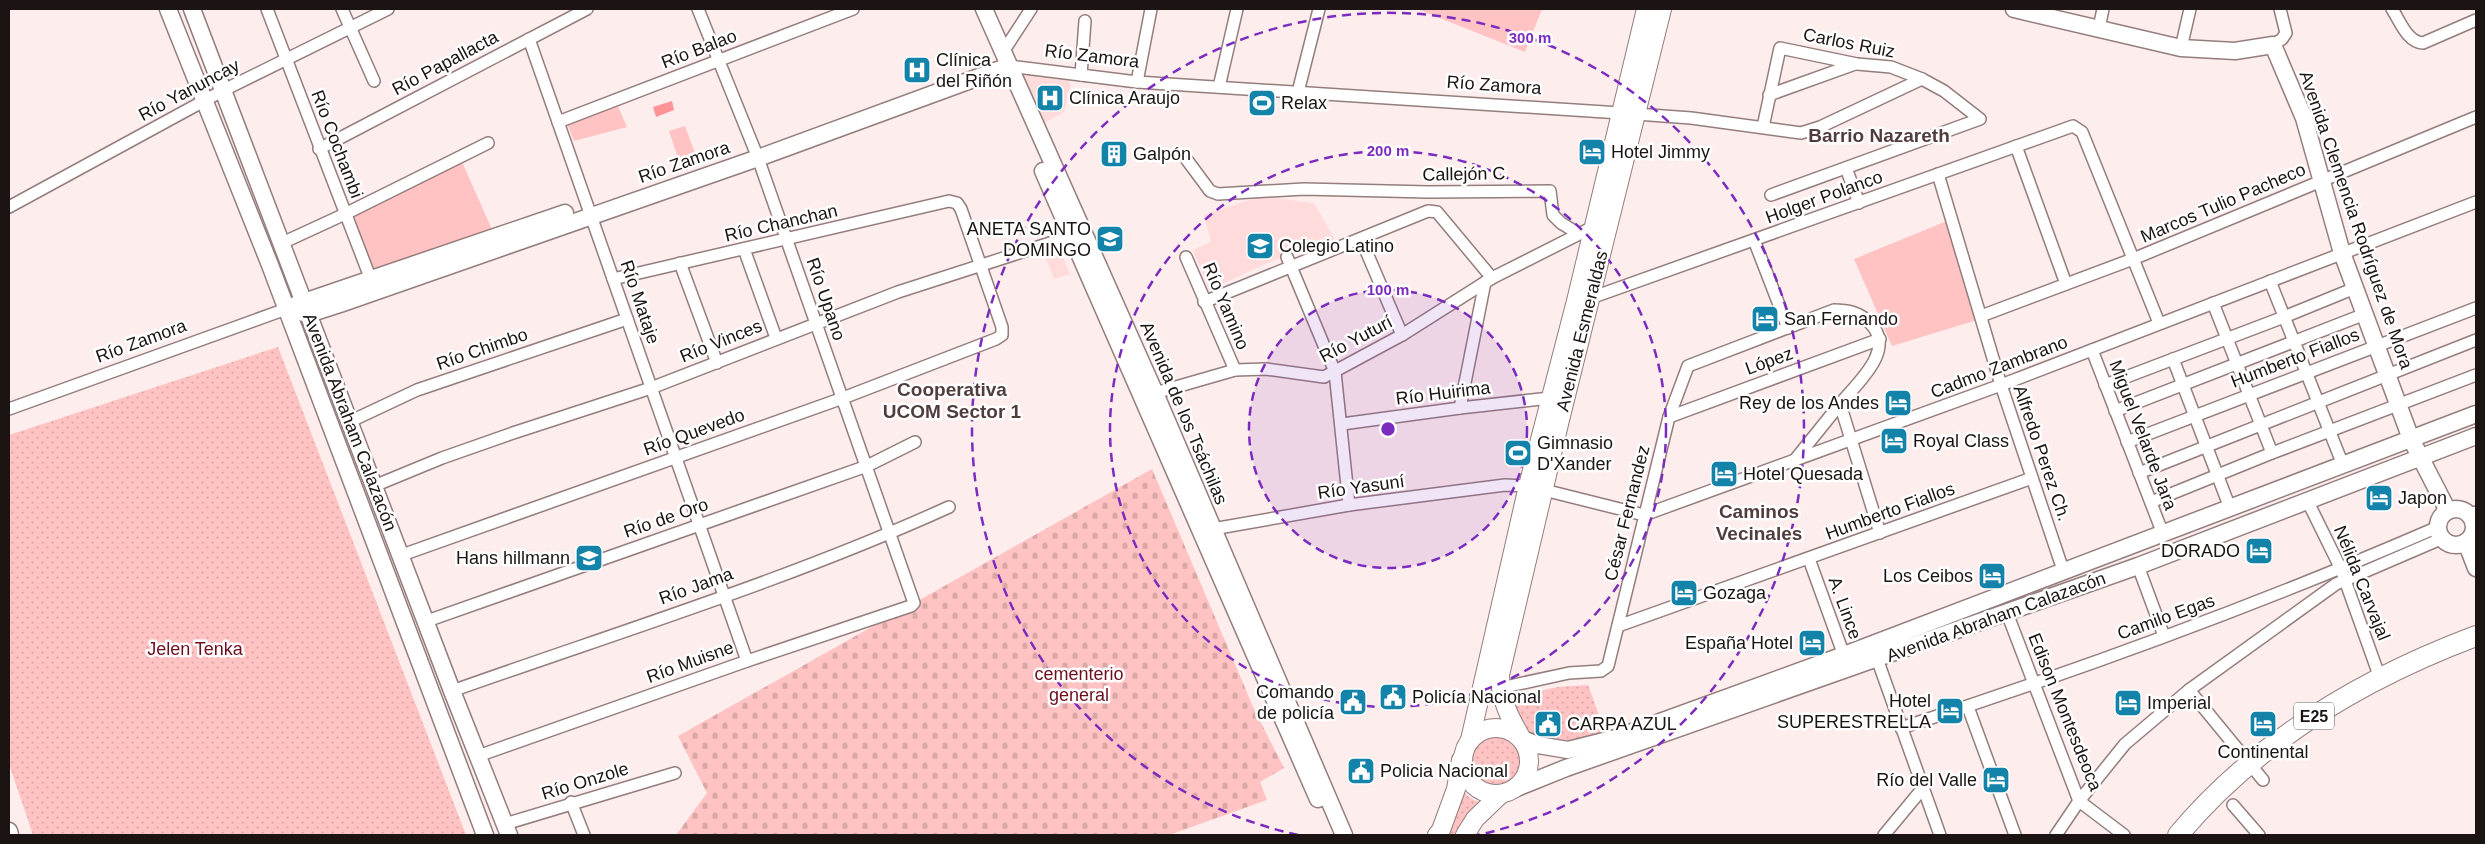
<svg xmlns="http://www.w3.org/2000/svg" width="2485" height="844" font-family="Helvetica,sans-serif">
<defs>
<pattern id="cemetery-stones" width="16" height="16" patternUnits="userSpaceOnUse" patternTransform="scale(1.25)"><rect width="16" height="16" fill="#ffc3c3"/><path d="M2 7V4a2 2 0 0 1 4 0v3zM10 15v-3a2 2 0 0 1 4 0v3z" fill="#daa7a7"/></pattern>
<pattern id="park-dots" width="8" height="8" patternUnits="userSpaceOnUse" patternTransform="scale(1.25)"><rect width="8" height="8" fill="#ffc3c3"/><path d="M2 2h.1M6 6h.1" fill="none" stroke="#daa7a7" stroke-width="1.8" stroke-linecap="round"/></pattern>
</defs>
<rect width="100%" height="100%" fill="#fdedec"/>
<g fill="#ffdcdb">
<path d="M1021,70L1066,75L1071,85L1064,112L1044,123Z"/>
<path d="M1261,196L1314,203L1335,240L1274,260L1209,290L1193,250L1211,242L1204,215Z"/>
<path d="M1058,244L1070,274L1054,279L1043,251Z"/>
</g>
<g fill="#ffc3c3">
<path d="M1417,9H1542L1525,52Z"/>
<path d="M617,104L627,127L574,141L566,121Z"/>
<path d="M685,126L696,156L679,161L669,131Z"/>
<path d="M462,162L494,234L375,275L353,217Z"/>
<path d="M1947,221L1977,320L1892,346L1854,259Z"/>
</g>
<path fill="url(#cemetery-stones)" d="M1152,469L1254,709L1284,768L1260,782L1267,800L1169,835H676L707,793L678,736Z"/>
<g fill="url(#park-dots)">
<path d="M278,347L466,835H33L9,764V435Z"/>
<path d="M1588,685L1606,734L1572,746L1534,739L1521,725L1511,697L1558,687Z"/>
<circle cx="1497" cy="761" r="27"/>
<path d="M1462,788C1467,799 1478,802 1489,805L1462,835H1445Z"/>
</g>
<path fill="#ff9497" d="M672,101L674,110L656,117L653,107Z"/>
<g fill="none" stroke-linecap="round" stroke-linejoin="round">
<defs>
<g id="street">
<path d="M267,9L373,285"/>
<path d="M342,9L374,81"/>
<path d="M2392,9C2400,21 2407,42 2423,43L2476,20"/>
<path d="M2099,28L2103,9"/>
<path d="M529,39L747,661"/>
<path d="M2273,45L2282,39L2286,33L2280,9"/>
<path d="M2181,48L2190,9"/>
<path d="M1003,52L1031,9"/>
<path d="M1009,66L1137,82L1636,114L1691,118L1801,133L1820,127L1922,79"/>
<path d="M1081,75L1085,21"/>
<path d="M1137,82L1151,9"/>
<path d="M1219,87L1237,9"/>
<path d="M1298,92L1319,9"/>
<path d="M1769,95L1855,64"/>
<path d="M558,122L853,9"/>
<path d="M1763,127L1780,48L1857,64L1891,67L1922,79L1944,91L1980,119L1771,195"/>
<path d="M2016,146L2066,284"/>
<path d="M319,149L587,9"/>
<path d="M1187,160L1210,191L1218,194L1304,189L1428,192L1550,191L1553,215L1561,223L1579,234"/>
<path d="M1846,168L1859,203"/>
<path d="M1938,174L2001,385L2063,570"/>
<path d="M9,207L224,90L388,9"/>
<path d="M1361,239L1402,335"/>
<path d="M1754,240L1788,328"/>
<path d="M282,243L345,214L488,143"/>
<path d="M744,249L776,338"/>
<path d="M1186,257L1235,370"/>
<path d="M1287,257L1335,372L1349,505"/>
<path d="M680,263L717,363"/>
<path d="M2270,281L2343,465"/>
<path d="M1585,300L2073,126L2082,132L2159,323"/>
<path d="M1204,302L1428,211L1437,212L1492,278"/>
<path d="M2213,303L2272,453"/>
<path d="M1981,316L2133,259L2476,117"/>
<path d="M2092,350L2163,534"/>
<path d="M2173,359L2230,508"/>
<path d="M2105,385L2284,317L2355,288"/>
<path d="M1148,395L1235,370L1266,369L1324,377L1402,335L1492,278L1593,227"/>
<path d="M1460,408L1485,282"/>
<path d="M9,409L286,309"/>
<path d="M2115,411L2365,314"/>
<path d="M1669,417L1880,339"/>
<path d="M351,421L417,390L627,319"/>
<path d="M1342,424L1460,408L1550,398"/>
<path d="M2127,442L2476,308"/>
<path d="M1794,461L1840,404"/>
<path d="M2139,473L2476,340"/>
<path d="M374,486L442,458L513,433L651,388L898,292L1078,234"/>
<path d="M2151,502L2272,453L2476,375"/>
<path d="M2308,502L2341,569L2380,678"/>
<path d="M2470,515L2476,512"/>
<path d="M1207,530L1349,505L1505,485L1528,486L1644,515L2001,385L2476,202"/>
<path d="M2474,531H2476"/>
<path d="M402,555L843,398L996,339L1002,335V327L961,209L957,203L949,201L613,279"/>
<path d="M1809,559L1846,661"/>
<path d="M2138,566L2164,636"/>
<path d="M2007,613L2079,801L2124,835"/>
<path d="M427,621L867,466L915,442"/>
<path d="M1618,626L2032,478"/>
<path d="M1875,653L1940,835"/>
<path d="M1500,688L1569,673L1601,671L1608,666L1669,417L1688,366L1834,310C1848,310 1859,312 1870,323C1897,350 1857,383 1840,404L1880,533"/>
<path d="M2189,690L2263,780"/>
<path d="M452,691C618,632 788,580 949,507"/>
<path d="M1968,707L2015,835"/>
<path d="M1901,728C2083,669 2263,603 2438,527"/>
<path d="M478,756L747,661L911,606L914,603L758,158L698,9"/>
<path d="M571,802L584,835"/>
<path d="M2233,805L2259,835"/>
<path d="M505,824L675,773"/>
<path d="M1884,835L1923,788"/>
<path d="M2056,835L2079,801L2125,744L2189,690L2336,584L2443,538"/>
</g>
<g id="secondary">
<path d="M168,9L270,265L485,835"/>
<path d="M192,9L452,691L509,835"/>
<path d="M984,9L1155,393L1344,835"/>
<path d="M2014,9L2181,48L2235,51L2273,45L2304,118L2342,253L2411,439L2448,511"/>
<path d="M1043,171L1318,799"/>
<path d="M295,305L565,213"/>
<path d="M298,312L309,314L340,304L758,158L1009,66"/>
<circle cx="2456" cy="527" r="18"/>
<path d="M2466,542L2476,568"/>
<path d="M1522,739L1538,745L1568,750L1616,738L1844,655L2476,414"/>
<path d="M1514,789L1566,768L2138,566L2476,436"/>
<path d="M9,831L10,835"/>
</g>
<g id="primary">
<circle cx="1496" cy="761" r="33"/>
<path d="M1522,739C1510,718 1500,700 1500,675L1559,424L1662,9"/>
<path d="M1470,740L1528,486L1576,301L1646,9"/>
<path d="M1437,835L1441,830L1456,789L1461,760"/>
<path d="M1465,835L1475,819L1501,794"/>
</g>
<path id="highway" d="M2178,835C2256,742 2364,678 2476,636"/>
</defs>
<use href="#street" stroke="#947d7d" stroke-width="14"/>
<use href="#secondary" stroke="#947d7d" stroke-width="19"/>
<use href="#primary" stroke="#947d7d" stroke-width="20"/>
<use href="#highway" stroke="#947d7d" stroke-width="22"/>
<use href="#street" stroke="#fff" stroke-width="11"/>
<use href="#secondary" stroke="#fff" stroke-width="16"/>
<use href="#primary" stroke="#fff" stroke-width="18"/>
<use href="#highway" stroke="#fff" stroke-width="20"/>
</g>
<circle cx="1388" cy="429" r="139" fill="#7b2cbf" fill-opacity=".12"/>
<g fill="none" stroke="#7b2cbf" stroke-width="2.5" stroke-dasharray="9 6">
<circle cx="1388" cy="429" r="139"/>
<circle cx="1388" cy="429" r="278"/>
<path d="M1298 835A416 416 0 1 1 1478 835"/>
</g>
<defs>
<symbol id="hospital-square" viewBox="-11 -11 22 22"><rect x="-9" y="-9" width="18" height="18" rx="4" fill="#1483aa" stroke="#fff"/><path d="M-5-5h3v3.5h4V-5h3V5h-3V1.5h-4V5h-3Z" fill="#fff"/></symbol>
<symbol id="stadium-square" viewBox="-11 -11 22 22"><rect x="-9" y="-9" width="18" height="18" rx="4" fill="#1483aa" stroke="#fff"/><path d="M0-5a6.5 5 0 1 0 0 10a6.5 5 0 1 0 0-10ZM-3.5-1.8h7v3.6h-7Z" fill="#fff"/></symbol>
<symbol id="hotel-square" viewBox="-11 -11 22 22"><rect x="-9" y="-9" width="18" height="18" rx="4" fill="#1483aa" stroke="#fff"/><path d="M-6-4.5h1.5V1H6V5H4.5V3h-9V5H-6ZM-4 0a1.8 1.8 0 1 1 3.6 0ZM.5 0V-2.5h3Q6-2.5 6 0Z" fill="#fff"/></symbol>
<symbol id="building-square" viewBox="-11 -11 22 22"><rect x="-9" y="-9" width="18" height="18" rx="4" fill="#1483aa" stroke="#fff"/><path d="M-4-6H4V6H1V3H-1V6H-4ZM-2.5-4.3h1.7v1.8h-1.7ZM.8-4.3h1.7v1.8H.8ZM-2.5-1h1.7V.8h-1.7ZM.8-1h1.7V.8H.8Z" fill="#fff"/></symbol>
<symbol id="university-square" viewBox="-11 -11 22 22"><rect x="-9" y="-9" width="18" height="18" rx="4" fill="#1483aa" stroke="#fff"/><path d="M0-5L7-2L0 1L-7-2ZM-4 1L0 2.5L4 1V4Q0 6-4 4Z" fill="#fff"/></symbol>
<symbol id="school-square" viewBox="-11 -11 22 22"><rect x="-9" y="-9" width="18" height="18" rx="4" fill="#1483aa" stroke="#fff"/><path d="M0-5L7-2L0 1L-7-2ZM-4 1L0 2.5L4 1V4Q0 6-4 4Z" fill="#fff"/></symbol>
<symbol id="civic-square" viewBox="-11 -11 22 22"><rect x="-9" y="-9" width="18" height="18" rx="4" fill="#1483aa" stroke="#fff"/><path d="M-.6-6.5H3V-4.5H.6V-3L4-1V1h2V6H-6V1h2V-1L-.6-3ZM-1.2 2.5V6h2.4V2.5Z" fill="#fff"/></symbol>
</defs>
<g fill-rule="evenodd">
<use href="#hospital-square" x="901" y="54" width="32" height="32"/>
<use href="#hospital-square" x="1034" y="82" width="32" height="32"/>
<use href="#stadium-square" x="1246" y="87" width="32" height="32"/>
<use href="#hotel-square" x="1576" y="136" width="32" height="32"/>
<use href="#building-square" x="1098" y="138" width="32" height="32"/>
<use href="#university-square" x="1094" y="223" width="32" height="32"/>
<use href="#university-square" x="1244" y="230" width="32" height="32"/>
<use href="#hotel-square" x="1749" y="303" width="32" height="32"/>
<use href="#hotel-square" x="1882" y="387" width="32" height="32"/>
<use href="#hotel-square" x="1878" y="425" width="32" height="32"/>
<use href="#stadium-square" x="1502" y="437" width="32" height="32"/>
<use href="#hotel-square" x="1708" y="458" width="32" height="32"/>
<use href="#hotel-square" x="2363" y="482" width="32" height="32"/>
<use href="#hotel-square" x="2243" y="535" width="32" height="32"/>
<use href="#school-square" x="573" y="542" width="32" height="32"/>
<use href="#hotel-square" x="1976" y="560" width="32" height="32"/>
<use href="#hotel-square" x="1668" y="577" width="32" height="32"/>
<use href="#hotel-square" x="1796" y="627" width="32" height="32"/>
<use href="#civic-square" x="1377" y="681" width="32" height="32"/>
<use href="#civic-square" x="1337" y="686" width="32" height="32"/>
<use href="#hotel-square" x="2112" y="687" width="32" height="32"/>
<use href="#hotel-square" x="1934" y="695" width="32" height="32"/>
<use href="#civic-square" x="1532" y="708" width="32" height="32"/>
<use href="#hotel-square" x="2247" y="708" width="32" height="32"/>
<use href="#civic-square" x="1345" y="755" width="32" height="32"/>
<use href="#hotel-square" x="1980" y="764" width="32" height="32"/>
</g>
<g text-anchor="middle" stroke-width="5" stroke-linejoin="round" paint-order="stroke">
<rect fill="#fff" stroke="#605a5a" stroke-width="1" x="2294" y="702.5" width="40" height="27" rx="4"/>
<g font-size="16" font-weight="bold" fill="#1c1313">
<text x="2314" y="722">E25</text>
</g>
<g font-size="18" fill="#1c1313" stroke="#fff">
<text transform="translate(1849 43) rotate(11)" y="6">Carlos Ruiz</text>
<text transform="translate(699 49) rotate(-21)" y="6">Río Balao</text>
<text transform="translate(1092 56) rotate(7)" y="6">Río Zamora</text>
<text transform="translate(445 63) rotate(-28)" y="6">Río Papallacta</text>
<text transform="translate(1494 85) rotate(4)" y="6">Río Zamora</text>
<text transform="translate(189 90) rotate(-28)" y="6">Río Yanuncay</text>
<text transform="translate(337 144) rotate(69)" y="6">Río Cochambi</text>
<text transform="translate(684 162) rotate(-19)" y="6">Río Zamora</text>
<text transform="translate(1464 174) rotate(-1)" y="6">Callejón C</text>
<text transform="translate(1824 197) rotate(-20)" y="6">Holger Polanco</text>
<text transform="translate(2223 203) rotate(-23)" y="6">Marcos Tulio Pacheco</text>
<text transform="translate(2356 220) rotate(71)" y="6">Avenida Clemencia Rodríguez de Mora</text>
<text transform="translate(781 223) rotate(-13)" y="6">Río Chanchan</text>
<text transform="translate(826 299) rotate(71)" y="6">Río Upano</text>
<text transform="translate(640 302) rotate(71)" y="6">Río Mataje</text>
<text transform="translate(1226 306) rotate(67)" y="6">Río Yamino</text>
<text transform="translate(1582 331) rotate(-76)" y="6">Avenida Esmeraldas</text>
<text transform="translate(1356 339) rotate(-28)" y="6">Río Yuturí</text>
<text transform="translate(141 341) rotate(-20)" y="6">Río Zamora</text>
<text transform="translate(721 341) rotate(-22)" y="6">Río Vinces</text>
<text transform="translate(482 349) rotate(-19)" y="6">Río Chimbo</text>
<text transform="translate(2295 358) rotate(-21)" y="6">Humberto Fiallos</text>
<text transform="translate(1769 361) rotate(-20)" y="6">López</text>
<text transform="translate(1999 367) rotate(-21)" y="6">Cadmo Zambrano</text>
<text transform="translate(1443 393) rotate(-7)" y="6">Río Huirima</text>
<text transform="translate(1184 413) rotate(67)" y="6">Avenida de los Tsáchilas</text>
<text transform="translate(350 422) rotate(69)" y="6">Avenida Abraham Calazacón</text>
<text transform="translate(694 432) rotate(-20)" y="6">Río Quevedo</text>
<text transform="translate(2143 435) rotate(69)" y="6">Miguel Velarde Jara</text>
<text transform="translate(2042 453) rotate(71)" y="6">Alfredo Perez Ch.</text>
<text transform="translate(1361 487) rotate(-8)" y="6">Río Yasuní</text>
<text transform="translate(1890 511) rotate(-20)" y="6">Humberto Fiallos</text>
<text transform="translate(1627 513) rotate(-76)" y="6">César Fernandez</text>
<text transform="translate(666 518) rotate(-19)" y="6">Río de Oro</text>
<text transform="translate(2362 583) rotate(68)" y="6">Nélida Carvajal</text>
<text transform="translate(696 586) rotate(-20)" y="6">Río Jama</text>
<text transform="translate(1845 608) rotate(70)" y="6">A. Lince</text>
<text transform="translate(1996 617) rotate(-20)" y="6">Avenida Abraham Calazacón</text>
<text transform="translate(2166 617) rotate(-20)" y="6">Camilo Egas</text>
<text transform="translate(690 662) rotate(-20)" y="6">Río Muisne</text>
<text transform="translate(2065 712) rotate(68)" y="6">Edison Montesdeoca</text>
<text transform="translate(585 781) rotate(-17)" y="6">Río Onzole</text>
</g>
<g font-size="18" fill="#1c1313" stroke="#fff" text-anchor="start">
<text x="936" y="66">Clínica<tspan x="936" dy="21">del Riñón</tspan></text>
<text x="1069" y="104">Clínica Araujo</text>
<text x="1281" y="109">Relax</text>
<text x="1611" y="158">Hotel Jimmy</text>
<text x="1133" y="160">Galpón</text>
<text x="1091" y="235" text-anchor="end">ANETA SANTO<tspan x="1091" dy="21">DOMINGO</tspan></text>
<text x="1279" y="252">Colegio Latino</text>
<text x="1784" y="325">San Fernando</text>
<text x="1879" y="409" text-anchor="end">Rey de los Andes</text>
<text x="1913" y="447">Royal Class</text>
<text x="1537" y="449">Gimnasio<tspan x="1537" dy="21">D'Xander</tspan></text>
<text x="1743" y="480">Hotel Quesada</text>
<text x="2398" y="504">Japon</text>
<text x="2240" y="557" text-anchor="end">DORADO</text>
<text x="570" y="564" text-anchor="end">Hans hillmann</text>
<text x="1973" y="582" text-anchor="end">Los Ceibos</text>
<text x="1703" y="599">Gozaga</text>
<text x="1793" y="649" text-anchor="end">España Hotel</text>
<text x="1334" y="698" text-anchor="end">Comando<tspan x="1334" dy="21">de policía</tspan></text>
<text x="1412" y="703">Policía Nacional</text>
<text x="1931" y="707" text-anchor="end">Hotel<tspan x="1931" dy="21">SUPERESTRELLA</tspan></text>
<text x="2147" y="709">Imperial</text>
<text x="1567" y="730">CARPA AZUL</text>
<text x="2263" y="758" text-anchor="middle">Continental</text>
<text x="1380" y="777">Policia Nacional</text>
<text x="1977" y="786" text-anchor="end">Río del Valle</text>
</g>
<g font-size="18" fill="#6e0f1e" stroke="#fff">
<text x="195" y="655">Jelen Tenka</text>
<text x="1079" y="680">cementerio<tspan x="1079" dy="21">general</tspan></text>
</g>
<g font-size="19" font-weight="bold" fill="#513d3d" stroke="#fff">
<text x="1879" y="142">Barrio Nazareth</text>
<text x="952" y="396">Cooperativa<tspan x="952" dy="22">UCOM Sector 1</tspan></text>
<text x="1759" y="518">Caminos<tspan x="1759" dy="22">Vecinales</tspan></text>
</g>
</g>
<circle cx="1388" cy="429" r="8" fill="#7b2cbf" stroke="#fff" stroke-width="2.5"/>
<g font-size="15" text-anchor="middle" font-weight="bold" fill="#7b2cbf" stroke="#fff" stroke-width="5" stroke-linejoin="round" paint-order="stroke">
<text x="1530" y="43">300 m</text>
<text x="1388" y="156">200 m</text>
<text x="1388" y="295">100 m</text>
</g>
<rect width="2485" height="844" fill="none" stroke="#1c1313" stroke-width="20"/>
</svg>
